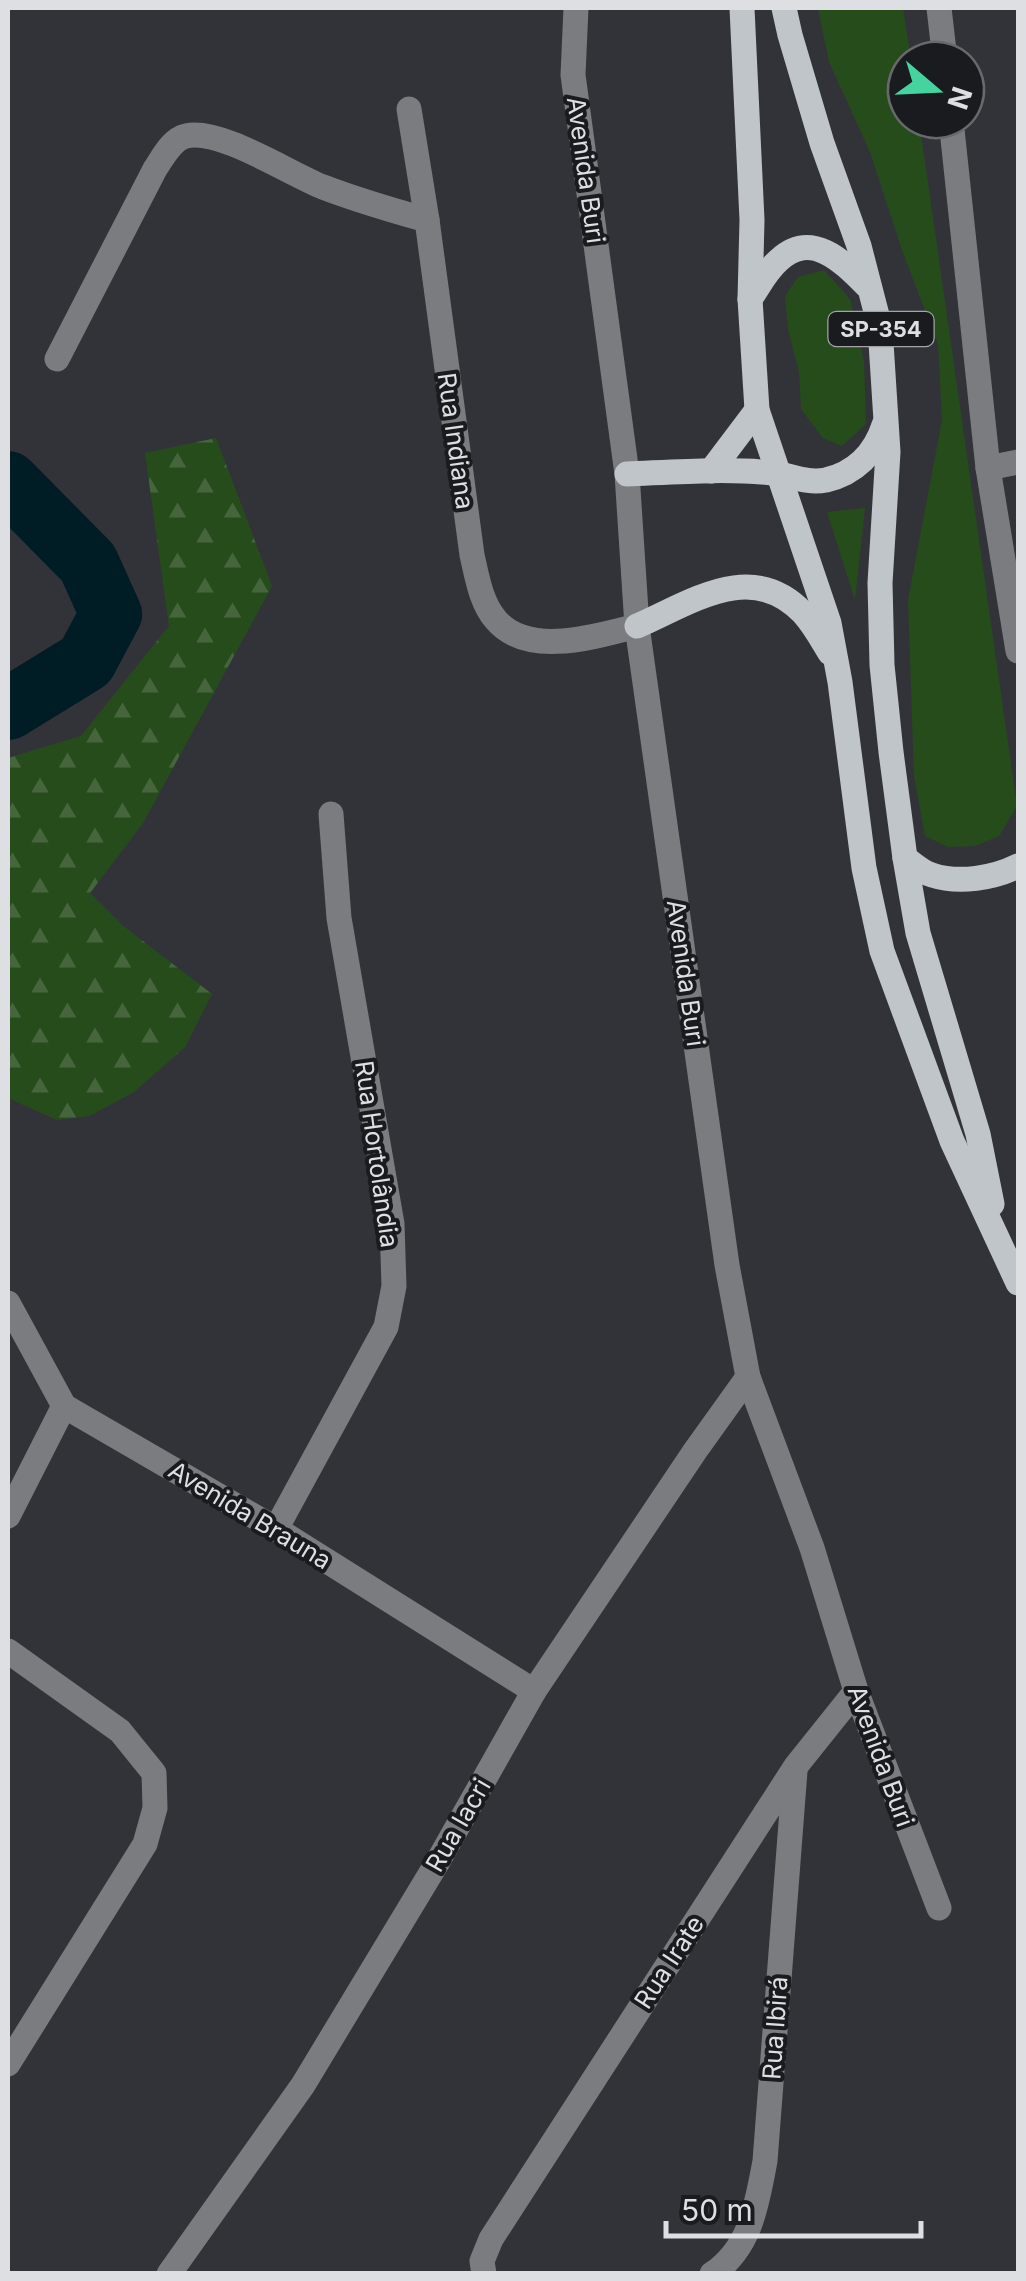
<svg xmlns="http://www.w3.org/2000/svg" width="1026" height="2281" font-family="Inter,sans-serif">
<defs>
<pattern id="forest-firs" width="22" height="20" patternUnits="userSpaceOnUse" patternTransform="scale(2.5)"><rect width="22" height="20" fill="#274c1c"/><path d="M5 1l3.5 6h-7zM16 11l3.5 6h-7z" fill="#46653d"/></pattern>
</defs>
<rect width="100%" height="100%" fill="#313339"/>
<g fill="#274c1c">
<path d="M818,8H903L911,60H906V120H919L1017,806L999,836L975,846L948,847L925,836L914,776L908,600L942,420L938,344L903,253L870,152L829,62Z"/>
<path d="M824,270L850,299L864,361L866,424L842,446L823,438L801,409L799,372L788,329L785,296L798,277Z"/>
<path d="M865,508L855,600L827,512Z"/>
</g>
<path fill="url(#forest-firs)" d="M216,438L272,586L143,823L90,893L122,925L212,994L185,1047L134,1092L89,1116L57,1120L8,1098V758L81,736L169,626L145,453Z"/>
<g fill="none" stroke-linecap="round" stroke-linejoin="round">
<path stroke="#001c24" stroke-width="62" d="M8,482L88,563L111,614L86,661L8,709"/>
<g stroke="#7a7c7f" stroke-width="25">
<path d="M576,8L573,75L627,474L637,626L727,1265L748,1377L812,1548L856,1691L939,1908"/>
<path d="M939,8L945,60"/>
<path d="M409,109L427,220L472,555C477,577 481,603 496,620C528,658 597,636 637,626"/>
<path d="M951,120L988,468L1018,651"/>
<path d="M57,359L155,169C163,157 172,139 186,136C220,128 290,174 323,187C357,200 391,210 427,220"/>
<path d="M988,468L1018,462"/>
<path d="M8,1303L64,1406L276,1529L534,1691"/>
<path d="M8,1516L64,1406"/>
<path d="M276,1529L386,1327L394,1286L392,1224L339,918L331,814"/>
<path d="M8,1651L120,1731L154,1773L155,1808L145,1844L8,2064"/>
<path d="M169,2274L303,2085L437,1863L534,1691L695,1451L748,1377"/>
<path d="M484,2274L482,2261L491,2239L796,1766L856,1691"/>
<path d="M712,2274C751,2248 757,2203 765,2161L795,1771"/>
</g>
<g stroke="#c0c5ca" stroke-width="25">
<path d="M742,8L752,220L750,299L757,410L829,623L840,682L864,868L882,951L952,1141L1018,1283"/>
<path d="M784,8L790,35L822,143L859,246L880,327L888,452L880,583L882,665L891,752L905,858L918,933L978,1134L992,1204"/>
<path d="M750,299C759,286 767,270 779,260C812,229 844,263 867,286"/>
<path d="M711,471L757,410"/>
<path d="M627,474C675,472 725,468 773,473C791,475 806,484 826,480C855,473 875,453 884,425"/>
<path d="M637,626C692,602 752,559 803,613C814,625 822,640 830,653"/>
<path d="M905,858C913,864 923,873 932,875C959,884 994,878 1018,866"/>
</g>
</g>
<g text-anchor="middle" stroke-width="8" stroke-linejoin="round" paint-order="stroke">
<rect fill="#1a1b1e" stroke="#a3a4a8" stroke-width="2.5" x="828.5" y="312" width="105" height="34" rx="8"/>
<g font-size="22" font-weight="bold" fill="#dedfe3">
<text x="881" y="337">SP-354</text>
</g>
<g font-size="25" fill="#dedfe3" stroke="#1a1b1e">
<text transform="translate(586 170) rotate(82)" y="9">Avenida Buri</text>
<text transform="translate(456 441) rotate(82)" y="9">Rua Indiana</text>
<text transform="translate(686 973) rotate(82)" y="9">Avenida Buri</text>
<text transform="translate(377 1154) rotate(82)" y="9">Rua Hortolândia</text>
<text transform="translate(250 1515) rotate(31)" y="9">Avenida Brauna</text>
<text transform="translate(881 1756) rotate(70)" y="9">Avenida Buri</text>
<text transform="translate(458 1825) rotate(-60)" y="9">Rua Iacri</text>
<text transform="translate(669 1962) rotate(-57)" y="9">Rua Irate</text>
<text transform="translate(775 2028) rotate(-86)" y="9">Rua Ibirá</text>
</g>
</g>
<rect width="1026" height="2281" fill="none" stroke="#dedfe3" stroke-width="20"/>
<g transform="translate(936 90) rotate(109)"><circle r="48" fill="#1a1b1e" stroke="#68696d" stroke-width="2.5"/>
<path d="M0-8L18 38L0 25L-18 38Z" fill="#45d49f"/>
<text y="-15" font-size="28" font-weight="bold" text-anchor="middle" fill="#dedfe3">N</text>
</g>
<path d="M666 2221v15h255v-15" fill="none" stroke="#dedfe3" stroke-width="5"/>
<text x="681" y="2221" font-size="30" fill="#dedfe3" stroke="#1a1b1e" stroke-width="8" paint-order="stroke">50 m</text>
</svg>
